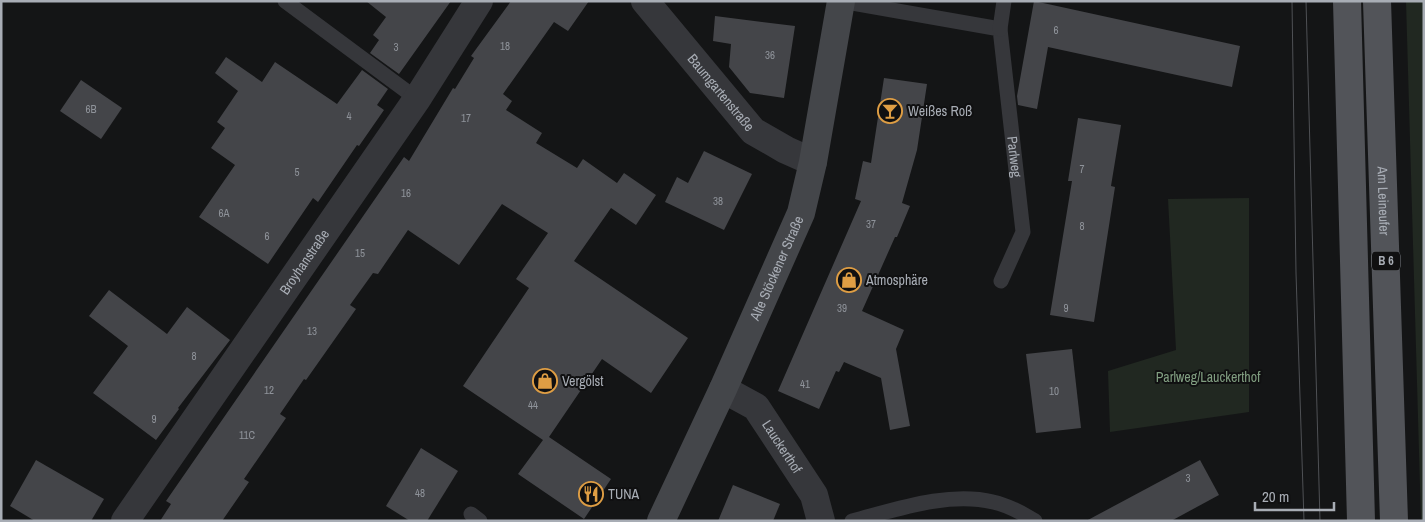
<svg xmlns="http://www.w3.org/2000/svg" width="1425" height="522" font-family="'Archivo Narrow',sans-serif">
<rect width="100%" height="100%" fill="#141516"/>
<g fill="#212821">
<path d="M1406,1H1424V521H1421Z"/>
<path d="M1249,198V412L1110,432L1108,371L1176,350L1168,199Z"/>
</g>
<g fill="#444549">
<path d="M366,1H451L399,74L370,53L379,40L373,35L386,17Z"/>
<path d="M511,1H589L568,31L554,22L503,94L512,101L506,110L542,133L536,143L577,168L583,159L617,183L624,173L656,195L636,225L611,208L574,261L688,338L651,393L602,359L549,437L611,479L584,519L518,474L543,440L463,386L529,288L516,279L548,233L502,204L459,265L408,230L378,274L373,273L350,305L356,309L306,380L304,379L280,414L286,418L244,479L249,482L222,521H160L171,504L166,501L404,157L409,161L453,88L455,89L474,58L471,56Z"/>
<path d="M1034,1L1240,46L1232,87L1048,47L1037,109L1018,105L1017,96Z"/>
<path d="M715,16L795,26L784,98L750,93L729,67L731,44L713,41Z"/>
<path d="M226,57L262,82L275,62L337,104L362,70L388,89L377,105L384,110L359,146L357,145L318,202L313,198L268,264L199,217L235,165L211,148L225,128L217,122L238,91L215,73Z"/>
<path d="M884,78L927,84L917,150L902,203L910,206L897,237H895L862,311L904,330L896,349L910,426L890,430L881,378L844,362L839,372L836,371L819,409L778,391L861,201L855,199L863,161L871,163Z"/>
<path d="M81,80L122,108L101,139L60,111Z"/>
<path d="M1078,118L1121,125L1111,186L1115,187L1094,322L1050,315L1072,181H1068Z"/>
<path d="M704,151L752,174L724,230L665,202L677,177L688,183Z"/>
<path d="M109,290L167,334L187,307L230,340L178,408L179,409L156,440L93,393L128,346L89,316Z"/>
<path d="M1072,349L1081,428L1036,433L1026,354Z"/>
<path d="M421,448L458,471L427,521H410L386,506Z"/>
<path d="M36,460L104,499L91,521H35L10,506Z"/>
<path d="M1200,460L1219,495L1171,521H1086Z"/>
<path d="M733,485L780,504L773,521H718Z"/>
</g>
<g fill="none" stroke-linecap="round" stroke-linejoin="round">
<g stroke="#36373b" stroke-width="15">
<path d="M285,1L417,99"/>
<path id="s1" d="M841,1L1000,29L1023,232L1001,281"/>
<path d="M1000,29L1004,1"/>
<path d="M471,514L480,521"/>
<path d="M852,521C895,510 948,491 993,502C1008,505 1022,513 1035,521"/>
</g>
<g stroke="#36373b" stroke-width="28">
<path id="s2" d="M645,1L753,131L786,150L813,162"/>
<path id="s3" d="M723,389L756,407L814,495L821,521"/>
<path id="s4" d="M125,521L417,99L479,1"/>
</g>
<path stroke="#44464a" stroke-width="28" id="s5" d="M661,521L723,389L801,213L813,162L841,1"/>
<g stroke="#525459" stroke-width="28">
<path d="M1347,1L1361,521"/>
<path id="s6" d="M1377,1L1394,521"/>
</g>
<g stroke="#4f5155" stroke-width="1">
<path d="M1292,1L1296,273L1304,521"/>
<path d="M1306,1L1320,521"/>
</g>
</g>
<defs>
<symbol id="bar-ring" viewBox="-11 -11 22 22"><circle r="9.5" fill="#101011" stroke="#df9e44" stroke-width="1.5"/><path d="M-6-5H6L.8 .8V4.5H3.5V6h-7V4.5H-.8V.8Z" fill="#df9e44"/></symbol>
<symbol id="shop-ring" viewBox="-11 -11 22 22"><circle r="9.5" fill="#101011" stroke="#df9e44" stroke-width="1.5"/><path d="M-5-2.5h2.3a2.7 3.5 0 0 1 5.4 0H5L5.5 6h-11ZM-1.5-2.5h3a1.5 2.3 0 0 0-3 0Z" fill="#df9e44"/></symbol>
<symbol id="restaurant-ring" viewBox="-11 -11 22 22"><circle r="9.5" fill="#101011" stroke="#df9e44" stroke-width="1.5"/><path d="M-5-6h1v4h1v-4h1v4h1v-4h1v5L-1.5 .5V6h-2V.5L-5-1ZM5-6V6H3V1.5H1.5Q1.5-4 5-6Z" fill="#df9e44"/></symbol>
</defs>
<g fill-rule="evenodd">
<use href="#bar-ring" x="876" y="97" width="28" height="28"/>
<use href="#shop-ring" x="835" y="266" width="28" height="28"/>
<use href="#shop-ring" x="531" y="367" width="28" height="28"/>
<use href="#restaurant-ring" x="577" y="480" width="28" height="28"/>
</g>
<g text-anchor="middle" stroke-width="4" stroke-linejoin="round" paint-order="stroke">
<g font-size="11" fill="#8f939a">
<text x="1056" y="34">6</text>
<text x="505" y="50">18</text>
<text x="396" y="51">3</text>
<text x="770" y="59">36</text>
<text x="91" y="113">6B</text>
<text x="349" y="120">4</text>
<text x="466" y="122">17</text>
<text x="1082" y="173">7</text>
<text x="297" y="176">5</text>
<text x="406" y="197">16</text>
<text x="718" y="205">38</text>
<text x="224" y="217">6A</text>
<text x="871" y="228">37</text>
<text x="1082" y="230">8</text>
<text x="267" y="240">6</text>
<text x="360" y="257">15</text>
<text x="842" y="312">39</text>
<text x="1066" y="312">9</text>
<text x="312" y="335">13</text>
<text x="194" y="360">8</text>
<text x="805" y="388">41</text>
<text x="269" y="394">12</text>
<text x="1054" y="395">10</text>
<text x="533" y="409">44</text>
<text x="154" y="423">9</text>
<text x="247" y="439">11C</text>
<text x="1188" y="482">3</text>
<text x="420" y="497">48</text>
</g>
<rect fill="#101011" stroke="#7a7e84" stroke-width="1" x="1372" y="251.5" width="28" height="19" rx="4"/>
<g font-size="12" font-weight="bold" fill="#a8adb5">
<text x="1386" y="265">B 6</text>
</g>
<g font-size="14" fill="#a8adb5" stroke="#101011">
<text dy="5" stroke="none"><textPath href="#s2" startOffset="119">Baumgartenstraße</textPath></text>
<text dy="5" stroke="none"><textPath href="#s1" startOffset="290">Parlweg</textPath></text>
<text dy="5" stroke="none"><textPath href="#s6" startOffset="200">Am Leineufer</textPath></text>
<text dy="5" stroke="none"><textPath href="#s4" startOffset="315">Broyhanstraße</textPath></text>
<text dy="5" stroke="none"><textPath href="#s5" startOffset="278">Alte Stöckener Straße</textPath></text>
<text dy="5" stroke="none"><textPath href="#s3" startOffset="85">Lauckerthof</textPath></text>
</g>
<g font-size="14" fill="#a8adb5" stroke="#101011" text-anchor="start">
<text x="908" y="116">Weißes Roß</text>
<text x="866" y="285">Atmosphäre</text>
<text x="562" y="386">Vergölst</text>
<text x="608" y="499">TUNA</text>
</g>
<g font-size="14" fill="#819e81" stroke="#101011">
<text x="1208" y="382">Parlweg/Lauckerthof</text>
</g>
</g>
<rect width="1425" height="522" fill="none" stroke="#a8adb5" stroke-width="5"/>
<path d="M1255 502v8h79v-8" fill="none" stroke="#a8adb5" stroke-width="2.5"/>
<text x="1262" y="502" font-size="15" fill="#a8adb5" stroke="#101011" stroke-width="4" paint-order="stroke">20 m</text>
</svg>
